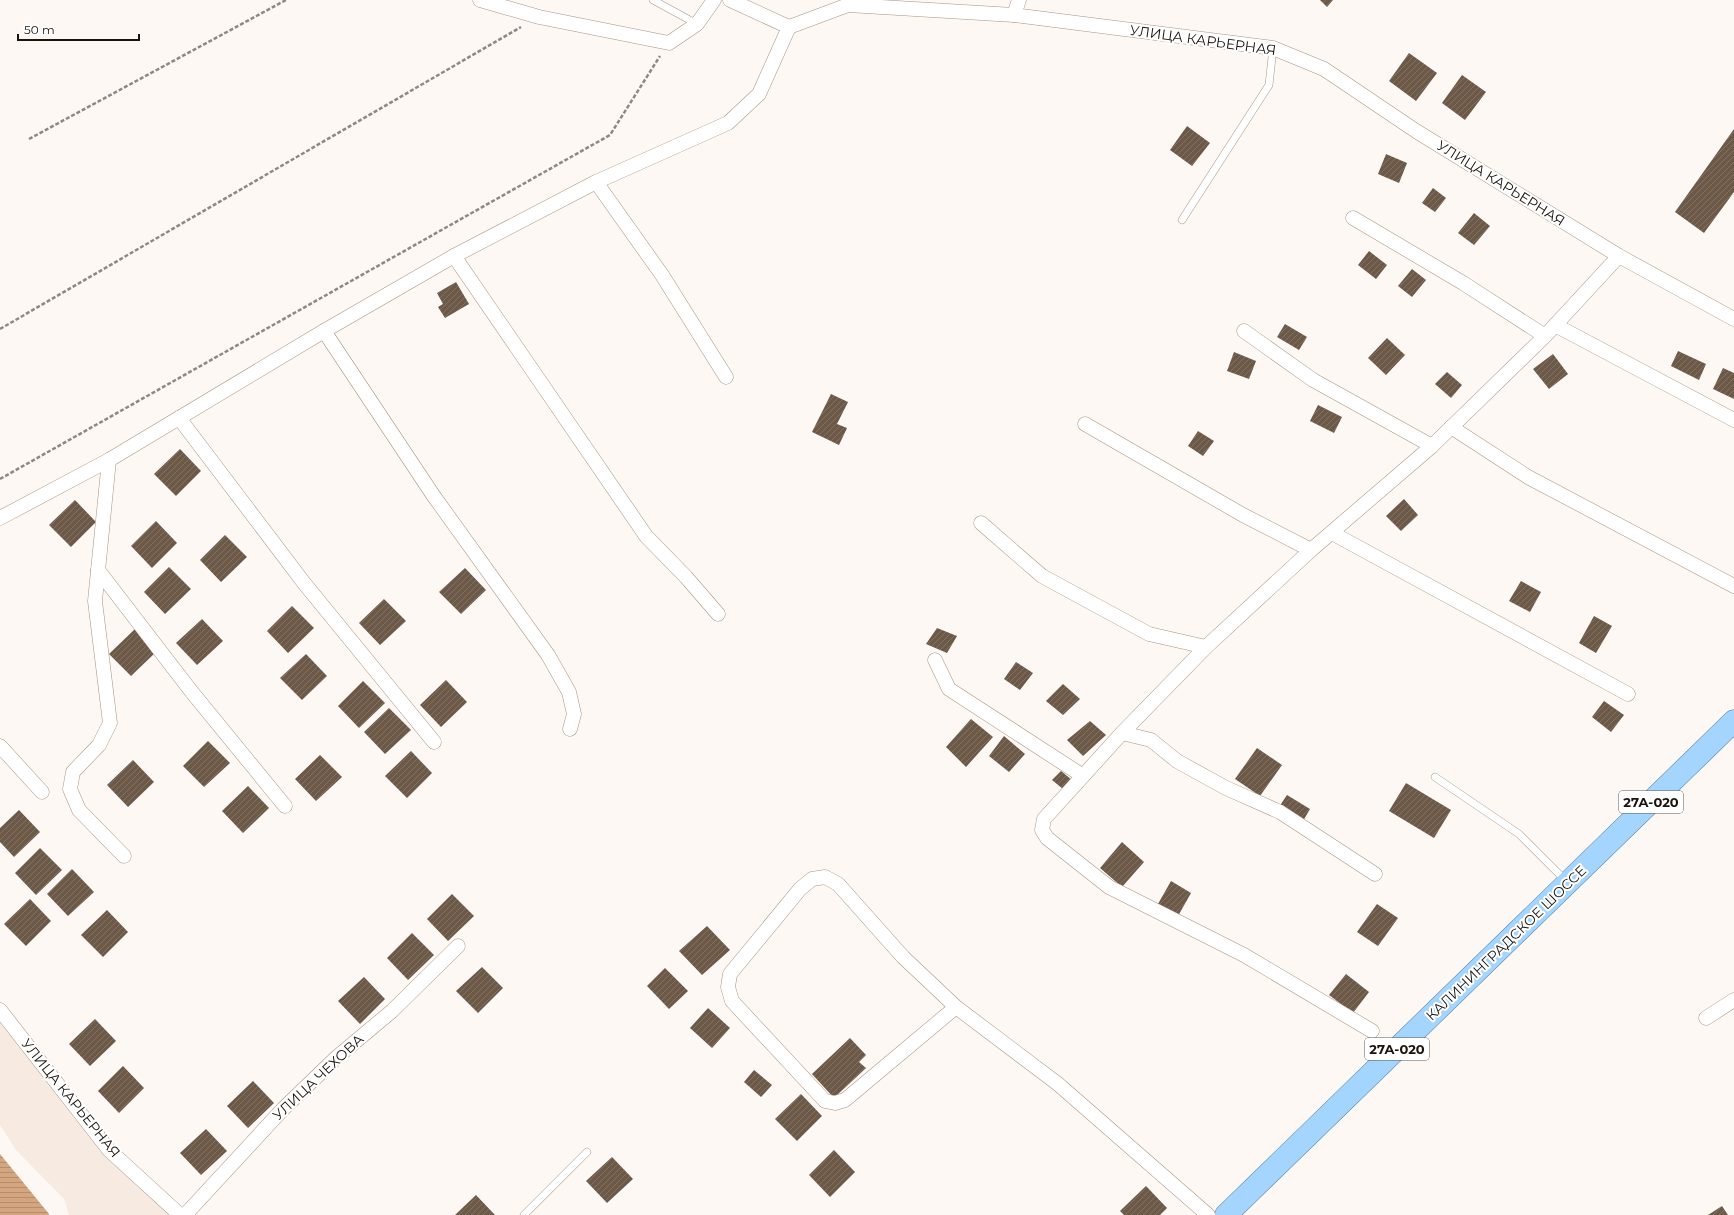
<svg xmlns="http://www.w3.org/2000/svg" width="1734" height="1215" font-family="Montserrat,sans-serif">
<defs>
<pattern id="water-rules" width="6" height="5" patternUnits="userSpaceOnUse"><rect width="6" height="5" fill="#d3a67f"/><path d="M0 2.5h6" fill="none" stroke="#b58e6d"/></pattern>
<pattern id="building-hatch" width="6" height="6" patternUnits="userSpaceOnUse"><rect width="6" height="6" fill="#6c5947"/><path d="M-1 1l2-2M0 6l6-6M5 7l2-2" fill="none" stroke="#807163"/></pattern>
</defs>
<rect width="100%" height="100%" fill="#fdf8f4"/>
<path fill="#f7ebe1" d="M0,1018L78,1123L178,1215H69L64,1199L16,1150L0,1125Z"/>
<path fill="url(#water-rules)" d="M0,1154L49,1214V1215H0Z"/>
<g fill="url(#building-hatch)">
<path d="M1320,0H1333L1327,7Z"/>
<path d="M1409,53L1437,73L1416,101L1389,81Z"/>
<path d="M1462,75L1486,92L1465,120L1442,103Z"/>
<path d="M1187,126L1210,143L1192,166L1170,150Z"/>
<path d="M1734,129V192L1704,233L1675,212Z"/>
<path d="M1386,154L1407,163L1399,183L1378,174Z"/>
<path d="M1433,188L1446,198L1435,212L1422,203Z"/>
<path d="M1474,213L1490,226L1474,245L1458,233Z"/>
<path d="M1369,251L1387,265L1376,279L1358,265Z"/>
<path d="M1412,269L1426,280L1412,297L1398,286Z"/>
<path d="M456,282L469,304L445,318L438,307L443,304L437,293Z"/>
<path d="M1285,324L1307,337L1299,350L1277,337Z"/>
<path d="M1387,338L1405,355L1386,375L1368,358Z"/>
<path d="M1678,351L1706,364L1699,380L1671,366Z"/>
<path d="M1234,352L1256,361L1249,379L1227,371Z"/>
<path d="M1553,354L1568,374L1549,389L1533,369Z"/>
<path d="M1723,368L1734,373V399L1713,389Z"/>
<path d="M1447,372L1462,385L1451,398L1435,384Z"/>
<path d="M831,394L848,402L837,424L847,428L839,445L812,432Z"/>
<path d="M1318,405L1342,417L1334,433L1310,421Z"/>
<path d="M1198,431L1214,441L1203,456L1188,446Z"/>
<path d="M180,449L201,471L176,496L154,474Z"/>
<path d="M1404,499L1418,515L1401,531L1386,516Z"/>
<path d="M75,500L96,522L71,547L49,525Z"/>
<path d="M156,521L177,543L152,568L131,546Z"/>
<path d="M225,535L247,557L221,582L200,560Z"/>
<path d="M169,567L191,589L165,614L144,592Z"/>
<path d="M465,568L486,590L461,614L439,592Z"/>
<path d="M1521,581L1541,592L1530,612L1509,601Z"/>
<path d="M384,599L406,621L380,645L359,623Z"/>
<path d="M292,606L314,628L288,653L267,631Z"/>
<path d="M1594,616L1612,626L1596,653L1579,643Z"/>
<path d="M202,619L223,641L197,665L176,643Z"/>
<path d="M937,628L957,636L947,653L926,644Z"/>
<path d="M135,629L156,652L131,676L109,654Z"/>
<path d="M306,654L327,676L302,700L280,678Z"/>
<path d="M1016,662L1033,673L1020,690L1004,679Z"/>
<path d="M446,680L467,702L441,727L420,705Z"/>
<path d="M363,681L385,703L359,728L338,706Z"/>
<path d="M1063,684L1080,699L1063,715L1046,701Z"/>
<path d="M1604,701L1624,715L1611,732L1592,717Z"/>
<path d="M389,708L411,730L385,754L364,732Z"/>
<path d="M971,719L993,737L966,767L946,747Z"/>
<path d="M1090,721L1106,735L1083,756L1067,740Z"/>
<path d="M1004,736L1025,754L1009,772L989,756Z"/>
<path d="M208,741L230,763L204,787L183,766Z"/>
<path d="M1257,748L1282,765L1260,796L1235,779Z"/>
<path d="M411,751L432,773L407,798L385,776Z"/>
<path d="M320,755L342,777L316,801L295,779Z"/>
<path d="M133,760L154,782L128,807L107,785Z"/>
<path d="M1061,771L1072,780L1063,789L1052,780Z"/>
<path d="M1406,783L1451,810L1434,838L1389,811Z"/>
<path d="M248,786L269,808L243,833L222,811Z"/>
<path d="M1287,795L1310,809L1303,821L1279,807Z"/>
<path d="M19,810L40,832L14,857L0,842V828Z"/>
<path d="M1122,842L1144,862L1122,887L1100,868Z"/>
<path d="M40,848L62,870L36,895L15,873Z"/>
<path d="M72,869L94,892L68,916L47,894Z"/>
<path d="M1171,881L1191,893L1178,916L1158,904Z"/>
<path d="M452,894L474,916L448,941L427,919Z"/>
<path d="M30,899L51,921L26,946L4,924Z"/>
<path d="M1377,904L1398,918L1378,946L1357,932Z"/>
<path d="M107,910L128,932L103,957L81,935Z"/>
<path d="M707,926L730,950L702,975L679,951Z"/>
<path d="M412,933L434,955L408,980L387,958Z"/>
<path d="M482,967L503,988L478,1013L456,991Z"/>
<path d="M665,968L688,991L669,1009L647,986Z"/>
<path d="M1346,974L1369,992L1353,1013L1329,995Z"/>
<path d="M364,977L385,999L360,1024L338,1001Z"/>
<path d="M708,1008L730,1028L712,1048L690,1028Z"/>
<path d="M95,1019L116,1041L90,1066L69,1044Z"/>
<path d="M850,1038L866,1055L859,1062L866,1068L834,1098L812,1074Z"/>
<path d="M123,1066L144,1088L119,1113L98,1091Z"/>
<path d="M754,1070L772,1085L761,1097L744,1082Z"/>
<path d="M253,1081L274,1103L248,1128L227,1106Z"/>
<path d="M801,1094L822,1116L797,1141L775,1119Z"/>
<path d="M206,1129L227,1151L201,1175L180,1153Z"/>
<path d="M834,1150L855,1172L830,1197L809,1175Z"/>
<path d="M612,1157L633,1179L607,1203L586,1181Z"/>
<path d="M1146,1186L1167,1208L1160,1215H1124L1120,1211Z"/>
<path d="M476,1195L495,1215H455Z"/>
<path d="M1722,1206L1728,1215H1708Z"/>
</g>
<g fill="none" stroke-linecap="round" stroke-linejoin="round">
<defs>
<g id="service">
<path d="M653,0L697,24"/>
<path d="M1182,220L1269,85L1273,48"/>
<path d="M1435,777L1519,834L1566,881"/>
<path d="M524,1215L587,1152"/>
</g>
<g id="minor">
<path d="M480,0L539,17L669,43L697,24L714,0"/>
<path d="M730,0L789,27L848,5L1014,15L1273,48L1324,69L1416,131L1619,256L1734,319"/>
<path d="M1014,15L1019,0"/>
<path d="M596,182L662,275L726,377"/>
<path d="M1353,218L1463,283L1545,336"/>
<path d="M454,256L646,536L686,577L718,614"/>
<path d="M1555,325L1734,420"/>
<path d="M324,331L433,495L548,655L569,692L574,714L570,729"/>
<path d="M1244,331L1313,380L1432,446"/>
<path d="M179,418L304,583L434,742"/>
<path d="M1085,424L1243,515L1311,550"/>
<path d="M1451,427L1528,477L1734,586"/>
<path d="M109,460L95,601L110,723L99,745L73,772L70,789L79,810L124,856"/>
<path d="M0,518L109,460L324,331L454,256L596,182L728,123L759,94L789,27"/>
<path d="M981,523L1042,576L1149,634L1206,647"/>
<path d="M1332,533L1628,694"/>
<path d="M98,570L191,691L285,806"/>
<path d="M935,660L949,689L1083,776"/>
<path d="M1122,733L1151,740L1177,761L1226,788L1280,812L1375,874"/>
<path d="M0,746L42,792"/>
<path d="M956,1007L845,1100L835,1103L825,1101L732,1001L728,987L730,974L800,889L812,879L825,877L838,884L903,957L956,1007L1058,1084L1208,1215"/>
<path d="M0,1010L109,1150L180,1215"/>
<path d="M1706,1018L1734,1000"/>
<path d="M1372,1031L1244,955L1109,887L1047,838L1042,830L1044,819L1122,733L1206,647L1311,550L1432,446L1545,336L1619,256"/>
<path d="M185,1215L283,1109L337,1057L392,1011L458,946"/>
</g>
<path id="primary" d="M1226,1215L1734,721"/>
</defs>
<use href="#service" stroke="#aa9482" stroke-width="8"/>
<use href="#minor" stroke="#aa9482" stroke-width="15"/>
<use href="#primary" stroke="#4d7fa9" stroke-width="23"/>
<g stroke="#8e8882" stroke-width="2.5" stroke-dasharray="4 2" stroke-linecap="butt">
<path d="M29,139L286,0"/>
<path d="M0,329L521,27"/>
<path d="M0,479L610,135L660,56"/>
</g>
<use href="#service" stroke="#fff" stroke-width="7"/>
<use href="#minor" stroke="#fff" stroke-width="14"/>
<use href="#primary" stroke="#a4d5fe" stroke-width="22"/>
</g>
<g text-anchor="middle" stroke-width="4" stroke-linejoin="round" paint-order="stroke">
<g fill="#fff" stroke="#5f5a55" stroke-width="1">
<rect x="1619" y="791" width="64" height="22" rx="3"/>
<rect x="1365" y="1038" width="64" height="22" rx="3"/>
</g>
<g font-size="13" font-weight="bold" fill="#1b130c">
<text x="1651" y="807">27А-020</text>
<text x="1397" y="1054">27А-020</text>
</g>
<g font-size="14" fill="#1b130c" stroke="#fff">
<text transform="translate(1203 40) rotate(8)" y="5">УЛИЦА КАРЬЕРНАЯ</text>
<text transform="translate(1501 183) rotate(32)" y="5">УЛИЦА КАРЬЕРНАЯ</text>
<text transform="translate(1506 943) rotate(-44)" y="5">КАЛИНИНГРАДСКОЕ ШОССЕ</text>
<text transform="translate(318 1077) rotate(-43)" y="5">УЛИЦА ЧЕХОВА</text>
<text transform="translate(71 1098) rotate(51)" y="5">УЛИЦА КАРЬЕРНАЯ</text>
</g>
</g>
<path d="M18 34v6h121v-6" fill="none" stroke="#1b130c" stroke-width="2"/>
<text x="24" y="34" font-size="12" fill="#1b130c" stroke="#ffffff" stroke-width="3" paint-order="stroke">50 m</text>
</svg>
